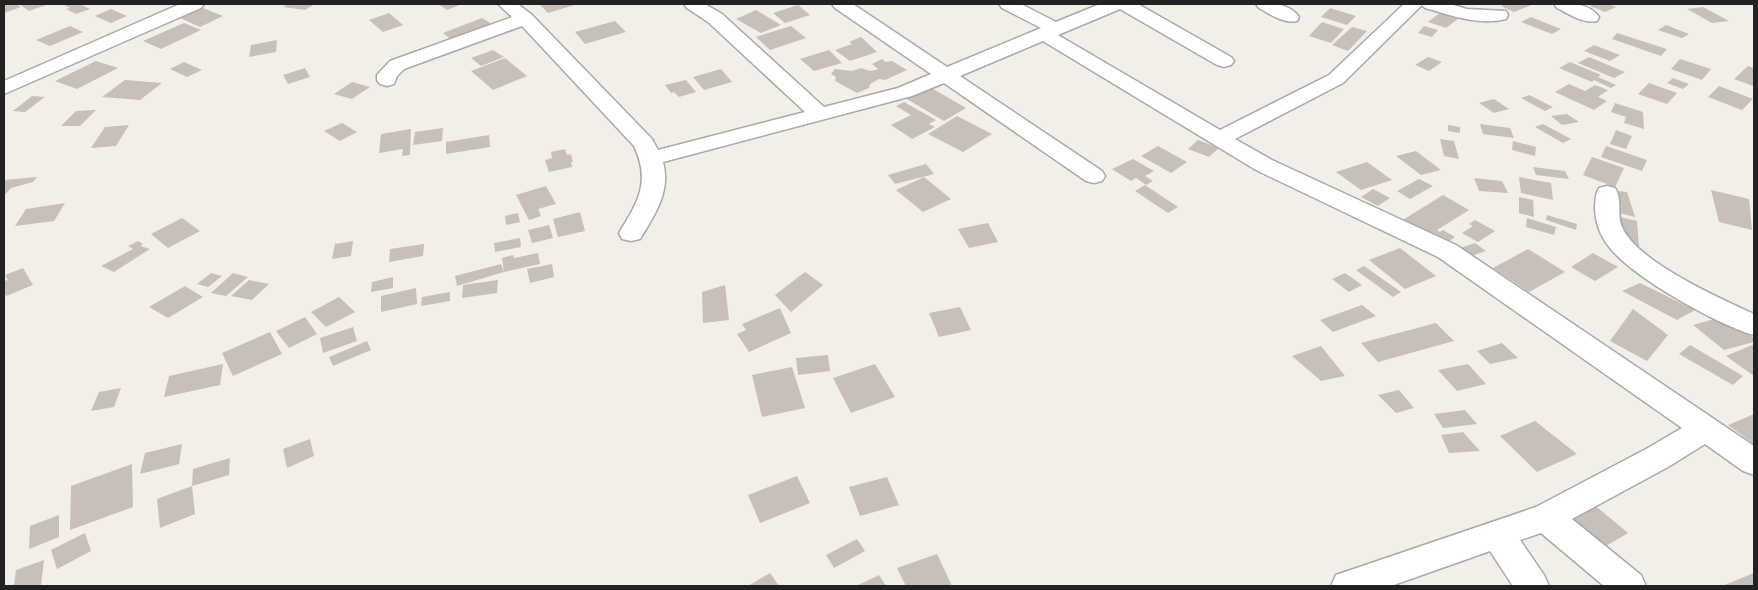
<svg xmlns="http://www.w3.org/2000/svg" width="1758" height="590" font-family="'Archivo Narrow',sans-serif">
<rect width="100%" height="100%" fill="#f2efe9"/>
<g fill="#c7bfb8">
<path d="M4,4H16L21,7L4,13Z"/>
<path d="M19,4H49L29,11Z"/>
<path d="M62,4H80L90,9L76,14L66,9L70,8Z"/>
<path d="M288,4H315L305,10L283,7Z"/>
<path d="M438,4H462L447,10Z"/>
<path d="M545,4H578L548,13L540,5Z"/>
<path d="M1506,4H1534L1514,12L1501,6Z"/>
<path d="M1594,4H1608L1616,7L1605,12L1590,6Z"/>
<path d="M798,5L810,15L785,23L773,13Z"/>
<path d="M1703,7L1729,21L1712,23L1687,9Z"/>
<path d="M203,8L223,16L200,27L180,18Z"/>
<path d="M1330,8L1356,16L1347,25L1321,17Z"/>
<path d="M111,9L127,16L111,23L95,16Z"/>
<path d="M756,10L781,25L761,33L736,19Z"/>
<path d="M1441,12L1459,18L1446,28L1428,22Z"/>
<path d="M389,13L403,25L383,32L369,20Z"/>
<path d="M1531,17L1561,29L1552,34L1521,22Z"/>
<path d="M482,18L495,26L454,42L443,33Z"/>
<path d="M615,21L626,32L585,44L575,32Z"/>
<path d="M1322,22L1344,29L1331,43L1309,36Z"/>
<path d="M184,23L201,30L161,49L143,41Z"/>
<path d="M1666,25L1689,34L1682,38L1658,30Z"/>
<path d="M70,26L83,32L50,46L36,40Z"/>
<path d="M791,26L806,38L770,50L756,37Z"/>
<path d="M1424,26L1438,30L1432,37L1418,33Z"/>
<path d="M1352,27L1367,31L1348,51L1332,45Z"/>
<path d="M1617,33L1667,49L1661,56L1612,39Z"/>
<path d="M861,37L877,52L850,61L835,50L852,44L849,42Z"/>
<path d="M277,40L276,52L249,57L251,45Z"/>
<path d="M1594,45L1620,55L1610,61L1584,51Z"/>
<path d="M493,50L504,57L481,66L471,58Z"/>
<path d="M829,50L842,63L814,71L800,59Z"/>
<path d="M1428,57L1442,62L1429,71L1415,65Z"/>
<path d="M1589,57L1625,72L1614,78L1578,63Z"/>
<path d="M505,58L527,76L493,90L471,71Z"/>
<path d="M882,59L886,62L892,61L907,70L885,80L879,79L870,84L869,88L857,93L835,81L836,77L831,74L835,69L852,71L861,68L870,71L876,70L878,69L872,64Z"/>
<path d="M1680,59L1711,69L1702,80L1671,69Z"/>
<path d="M96,61L118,68L77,89L55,81Z"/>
<path d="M184,62L202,70L187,77L170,69Z"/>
<path d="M1570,62L1601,75L1598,77L1616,85L1611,88L1594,80L1592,82L1559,68Z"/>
<path d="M1748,66L1754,68L1753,86L1734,79Z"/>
<path d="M305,68L310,77L288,84L283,75Z"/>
<path d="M721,69L732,82L704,90L693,77Z"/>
<path d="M1673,78L1689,84L1683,89L1667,83Z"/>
<path d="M125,80L162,83L140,100L102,97Z"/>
<path d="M686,80L696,92L679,97L674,92L671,93L665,85Z"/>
<path d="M352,82L370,87L352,99L334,94Z"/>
<path d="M1649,83L1677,93L1667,104L1638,94Z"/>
<path d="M1569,84L1585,91L1595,85L1608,90L1598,97L1607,101L1594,110L1555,92Z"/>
<path d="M928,86L966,108L944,121L905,98Z"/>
<path d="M1719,86L1753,99L1742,110L1708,97Z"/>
<path d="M1529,95L1553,107L1545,111L1521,98Z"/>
<path d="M32,96L45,97L25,112L13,111Z"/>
<path d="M1494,99L1509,109L1494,113L1479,103Z"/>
<path d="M904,102L936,120L929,124L935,127L912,139L891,125L911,115L896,106Z"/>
<path d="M1615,103L1643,112L1644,129L1624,123L1626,117L1611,112Z"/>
<path d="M96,110L80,126H61L76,111Z"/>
<path d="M1567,114L1579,122L1562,125L1551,116Z"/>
<path d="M957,116L992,134L963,152L928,134Z"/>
<path d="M342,123L357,132L340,141L324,131Z"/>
<path d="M1480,124L1510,128L1514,138L1483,134Z"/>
<path d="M1543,124L1571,139L1563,143L1535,127Z"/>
<path d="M129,125L116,146L91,148L105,127Z"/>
<path d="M1448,125L1460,127V133L1448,131Z"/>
<path d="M443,128L442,141L413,145L415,132Z"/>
<path d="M411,129L410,155L402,156L403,149L379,153L381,134Z"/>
<path d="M1616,130L1632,136L1626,149L1610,144Z"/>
<path d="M489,135L490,147L446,154V142Z"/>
<path d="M1440,139L1454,141L1459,159L1444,156Z"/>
<path d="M1198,140L1219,148L1209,157L1188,149Z"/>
<path d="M1513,141L1536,147L1535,156L1512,150Z"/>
<path d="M1158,146L1187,162L1171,173L1141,156Z"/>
<path d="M1606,146L1647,160L1642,171L1601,157Z"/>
<path d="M565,149L567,155L571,154L573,162H571L572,167L549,172L545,160L552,158L551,152Z"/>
<path d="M1416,151L1441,170L1421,175L1396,156Z"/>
<path d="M1592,157L1624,168L1615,187L1583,175Z"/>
<path d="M1133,159L1154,171L1145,176L1153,181L1146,185L1136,178L1131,181L1112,169Z"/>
<path d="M1367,162L1392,180L1361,190L1336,172Z"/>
<path d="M926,164L934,174L895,184L888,175Z"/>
<path d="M1533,167L1565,171L1569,179L1536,175Z"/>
<path d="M37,177L33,182L11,188L4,196V180Z"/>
<path d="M924,177L951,199L923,212L896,190Z"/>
<path d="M1519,177L1551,183L1553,200L1521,193Z"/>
<path d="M1474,178L1502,181L1508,193L1479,191Z"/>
<path d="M1419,179L1433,186L1410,199L1397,191Z"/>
<path d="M1145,185L1178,207L1168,213L1135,191Z"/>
<path d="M546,186L556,204L538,209L541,216L529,220L516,195Z"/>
<path d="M1373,189L1390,198L1378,206L1361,197Z"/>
<path d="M1600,189L1627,192L1635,217L1600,208Z"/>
<path d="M1711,190L1749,199L1752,230L1719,222Z"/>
<path d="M1443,195L1469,210L1437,230L1440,232L1443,230L1455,237L1440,247L1398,223Z"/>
<path d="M1519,197L1533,200L1534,217L1519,213Z"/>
<path d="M65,203L54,221L15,226L26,209Z"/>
<path d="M580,212L585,231L558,237L553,219Z"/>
<path d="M518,213L520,222L506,225L505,216Z"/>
<path d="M1603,213L1637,221L1639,248L1604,239Z"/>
<path d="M1547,215L1577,224L1576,230L1546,220Z"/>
<path d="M182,218L200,231L168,248L151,234Z"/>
<path d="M1527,218L1556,227L1554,235L1526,227Z"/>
<path d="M1475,220L1495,231L1478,242L1462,233L1473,226L1469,224Z"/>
<path d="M988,223L998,242L969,248L958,229Z"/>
<path d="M549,225L553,238L532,243L528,230Z"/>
<path d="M520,238L521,247L495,252L494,243Z"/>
<path d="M138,241L143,244L140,246L150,249L114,272L101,266L133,249L128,246Z"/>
<path d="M353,241L351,256L332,259L335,244Z"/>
<path d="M1475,243L1486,251L1465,258L1454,250Z"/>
<path d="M424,244L423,256L389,262L390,249Z"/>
<path d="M1400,248L1436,276L1405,289L1369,260Z"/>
<path d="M1528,249L1565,272L1529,292L1493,268Z"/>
<path d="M538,253L540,264L504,272L502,258L513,255L514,258Z"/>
<path d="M1593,253L1618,267L1595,281L1571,267Z"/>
<path d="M501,264L504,272L457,286L455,276Z"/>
<path d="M552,264L554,277L530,283L527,269Z"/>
<path d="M1364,266L1401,292L1393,297L1356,270Z"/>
<path d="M23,268L33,285L6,296L4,290V281L8,280L5,275Z"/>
<path d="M805,272L823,285L791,312L775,295Z"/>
<path d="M211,273L222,276L208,287L197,284Z"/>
<path d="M233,273L248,277L226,296L211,293Z"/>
<path d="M1345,273L1362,285L1349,292L1332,279Z"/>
<path d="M393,277V288L371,292L372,282Z"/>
<path d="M249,280L269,284L252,300L231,296Z"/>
<path d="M498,280L497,293L462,298L463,285Z"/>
<path d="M1640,283L1695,310L1677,320L1622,291Z"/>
<path d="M725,285L729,320L703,323L702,292Z"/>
<path d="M185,286L203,297L168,318L149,307Z"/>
<path d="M416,288L417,304L381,312V296Z"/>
<path d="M450,292V301L421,306L422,297Z"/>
<path d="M339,297L355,312L326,327L311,312Z"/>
<path d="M1362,305L1376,316L1333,332L1320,320Z"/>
<path d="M960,307L971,330L939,337L929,313Z"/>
<path d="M780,308L791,333L749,352L737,334L746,330L742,324Z"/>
<path d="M1633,309L1668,335L1647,361L1610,341Z"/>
<path d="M1725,316L1754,338V342L1724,350L1693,325Z"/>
<path d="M305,317L317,334L289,348L276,331Z"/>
<path d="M1436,323L1454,341L1378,362L1361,343Z"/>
<path d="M353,327L357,341L323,353L320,338Z"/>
<path d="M270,332L282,354L233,376L222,353Z"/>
<path d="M367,341L371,350L333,366L329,357Z"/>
<path d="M1502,343L1518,358L1490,364L1477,351Z"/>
<path d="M1690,345L1743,376L1733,385L1679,354Z"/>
<path d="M1752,345L1754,347V376L1726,356Z"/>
<path d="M1321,346L1345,376L1321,381L1292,356Z"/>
<path d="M828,355L830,371L798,375L796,358Z"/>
<path d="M223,364L220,385L164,397L169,376Z"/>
<path d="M875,364L895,397L851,413L833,378Z"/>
<path d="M1468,364L1486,384L1457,391L1438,370Z"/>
<path d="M792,367L805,408L762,417L752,375Z"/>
<path d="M121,388L114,407L91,411L99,392Z"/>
<path d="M1399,390L1414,408L1396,413L1378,395Z"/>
<path d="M1465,410L1477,424L1443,428L1434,414Z"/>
<path d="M1754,414V444L1728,425Z"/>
<path d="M1535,421L1577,454L1537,472L1500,436Z"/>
<path d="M1463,432L1480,451L1449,453L1441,435Z"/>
<path d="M310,439L314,456L287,468L283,449Z"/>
<path d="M182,444L179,464L140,474L145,453Z"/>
<path d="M230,458L229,475L192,486L193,469Z"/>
<path d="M132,464L133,507L70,530L71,486Z"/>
<path d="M797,476L810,503L760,523L748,495Z"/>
<path d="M887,477L899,505L860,516L849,487Z"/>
<path d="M192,486L195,514L160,528L157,499Z"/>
<path d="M1592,503L1628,533L1601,549L1566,519Z"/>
<path d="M59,515V537L29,549L30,526Z"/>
<path d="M85,533L91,551L57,569L51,550Z"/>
<path d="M857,539L865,551L834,568L826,555Z"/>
<path d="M937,554L952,586H906L897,568Z"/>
<path d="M44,560L41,586H14L16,570Z"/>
<path d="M770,573L779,586H748Z"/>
<path d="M1754,573V586H1722Z"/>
<path d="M879,575L886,586H856Z"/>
</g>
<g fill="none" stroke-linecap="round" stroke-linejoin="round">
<defs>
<g id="minor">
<path d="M180,4H204L201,8L4,94V81Z"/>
<path d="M498,4H518L532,15L652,139L658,150L805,112L708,22L687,8L684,4H705L722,14L824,107L898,88L931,74L835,8L832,4H853L947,67L1041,28L1002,8L999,4H1021L1056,22L1100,4H1138L1231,57L1234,61L1231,65L1224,67L1217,65L1120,9L1058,35L1220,130L1329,75L1404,4H1450L1467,9L1506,11L1508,15L1506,19C1479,26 1450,15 1425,8L1422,5L1343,83L1235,139L1272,160L1456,245L1754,446V475L1743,471L1705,444L1668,467L1572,519L1641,575L1646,586H1604L1541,533L1520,540L1544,575L1549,586H1513L1490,551L1391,586H1331L1336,575L1536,507L1646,449L1682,428L1438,257L1256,170L1043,41L960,76L1102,171L1105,176L1102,181L1094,183L1086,181L944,83L912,96L663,162C671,191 655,215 640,239L631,241L622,239L619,233C638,202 651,182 634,146L522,26L404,69L397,76L394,84L387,86L380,84L377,80V75L390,61L512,17Z"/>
<path d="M1256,4C1271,3 1290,3 1299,17L1297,21C1283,24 1270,14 1259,8Z"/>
<path d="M1554,4C1569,3 1590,3 1599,17L1597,21C1583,24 1569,14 1557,8Z"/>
<path d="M1607,186L1615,188C1623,200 1616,216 1623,229C1640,263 1719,298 1754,314V335C1718,325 1634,278 1610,248C1600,236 1595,222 1595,206C1596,199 1595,194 1599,188Z"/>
</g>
</defs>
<use href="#minor" stroke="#a9a9a9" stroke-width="3"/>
<use href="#minor" fill="#fff" fill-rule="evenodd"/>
</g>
<rect width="1758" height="590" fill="none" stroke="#222222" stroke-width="10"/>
</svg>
